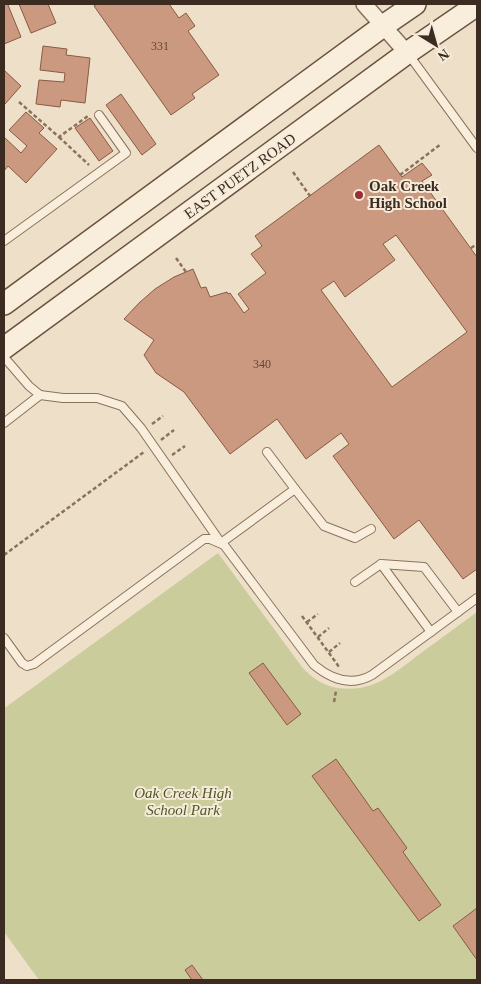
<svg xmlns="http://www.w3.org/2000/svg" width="481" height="984" font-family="'Times New Roman',serif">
<rect width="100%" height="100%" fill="#eee0c8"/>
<path fill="#cacc9c" d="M218,553L302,667C312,678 324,686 338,688C374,693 394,673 421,653C440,639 458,626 477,612V980H39L4,932V706L6,707Z"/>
<g fill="#cb997f" stroke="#895a43" fill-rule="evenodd">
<path d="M4,4H10L8,5L21,37L4,44Z"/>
<path d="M19,4H48L56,23L31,33Z"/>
<path d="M97,4H169L179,18L186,13L195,26L188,31L219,75L192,94L195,98L171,115L94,6Z"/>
<path d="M43,46L67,49L66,55L90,58L85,103L61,100L60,107L36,104L39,80L64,82L65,73L40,70Z"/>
<path d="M4,70L21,86L5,104L4,103Z"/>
<path d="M121,94L156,144L142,155L106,105Z"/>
<path d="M26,112L44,128L39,133L57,149L26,183L8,166L4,171V137L21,153L27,146L9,130Z"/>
<path d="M90,118L113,151L99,161L75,128Z"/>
<path d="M379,145L402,177L422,163L432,175L422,181L477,257V569L463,579L419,520L394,539L333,456L349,444L341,433L306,459L277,419L230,454L184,392L156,373L144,355L154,340L124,319L139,303L155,289L174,277L193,269L201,288L206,287L210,297L227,292L228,294L230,293L244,313L249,309L238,294L266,273L251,254L262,246L255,236ZM396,235L467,332L392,387L321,290L334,281L345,297L395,260L383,244Z"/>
<path d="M263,663L301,714L287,725L249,673Z"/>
<path d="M336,759L373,811L378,808L407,848L403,852L441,905L419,921L312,776Z"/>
<path d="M477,908V960L453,926Z"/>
<path d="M192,965L203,980H192L185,970Z"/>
</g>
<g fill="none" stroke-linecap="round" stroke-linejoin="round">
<defs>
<g id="lane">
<path d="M409,55L477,148"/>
<path d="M4,241L126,153L99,115"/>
<path d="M4,357L29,386L40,395L63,398H97L122,406L141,428L221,543L295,489L324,526L355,538L371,529"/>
<path d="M4,423L40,395"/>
<path d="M267,452L295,489"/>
<path d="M381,564L424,567L458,612"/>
<path d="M355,582L381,564L431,632"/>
<path d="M4,638L22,663L27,666L34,664L204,539H210L224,545L314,665C331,679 351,687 372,675L477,598"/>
</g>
<path id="street" d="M364,4L407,53"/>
<g id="secondary">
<path d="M4,304L383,26L415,4"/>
<path d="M4,348L407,53L477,5"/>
</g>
</defs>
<use href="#lane" stroke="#8a725d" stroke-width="10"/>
<use href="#street" stroke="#8a725d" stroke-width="18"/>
<use href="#secondary" stroke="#6c5340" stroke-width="24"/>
<g stroke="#8a725d" stroke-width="2.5" stroke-dasharray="4 2.5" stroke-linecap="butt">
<path d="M19,102L59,137L88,116"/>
<path d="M59,137L89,165"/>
<path d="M293,172L310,196"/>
<path d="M400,175L441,144"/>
<path d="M471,248L477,244"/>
<path d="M176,258L186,272"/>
<path d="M152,424L163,416"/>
<path d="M161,440L174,430"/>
<path d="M172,455L185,446"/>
<path d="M4,555L144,452"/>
<path d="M302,616L337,664L339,667"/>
<path d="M307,622L318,614"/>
<path d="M318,637L329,628"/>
<path d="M329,652L340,643"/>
<path d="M334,702L336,691"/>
</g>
<use href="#lane" stroke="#f9eedc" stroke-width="8"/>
<use href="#street" stroke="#f9eedc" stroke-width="15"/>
<use href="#secondary" stroke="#f9eedc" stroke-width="21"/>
</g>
<circle fill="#982e36" stroke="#f5ebd8" stroke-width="2" cx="359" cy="195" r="5"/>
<g text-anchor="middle" stroke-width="4" stroke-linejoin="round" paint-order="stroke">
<g font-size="12" fill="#5f4638">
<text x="160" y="50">331</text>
<text x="262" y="368">340</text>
</g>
<g font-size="15" fill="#3b2b21" stroke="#f5ebd8">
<text transform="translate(240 176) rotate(-36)" y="5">EAST PUETZ ROAD</text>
</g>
<g font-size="15" font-weight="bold" fill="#3b2b21" stroke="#f5ebd8" text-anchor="start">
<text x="369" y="191">Oak Creek<tspan x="369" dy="17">High School</tspan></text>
</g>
<g font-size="15" font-style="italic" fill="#4e5728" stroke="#f5ebd8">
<text x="183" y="798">Oak Creek High<tspan x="183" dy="17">School Park</tspan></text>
</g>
</g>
<rect width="481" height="984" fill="none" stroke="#3b2b21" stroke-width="10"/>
<g transform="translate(436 45) rotate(143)" stroke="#f5ebd8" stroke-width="4" paint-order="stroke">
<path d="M0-4L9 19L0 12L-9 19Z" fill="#3b2b21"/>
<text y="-8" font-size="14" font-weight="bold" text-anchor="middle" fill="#3b2b21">N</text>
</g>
</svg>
